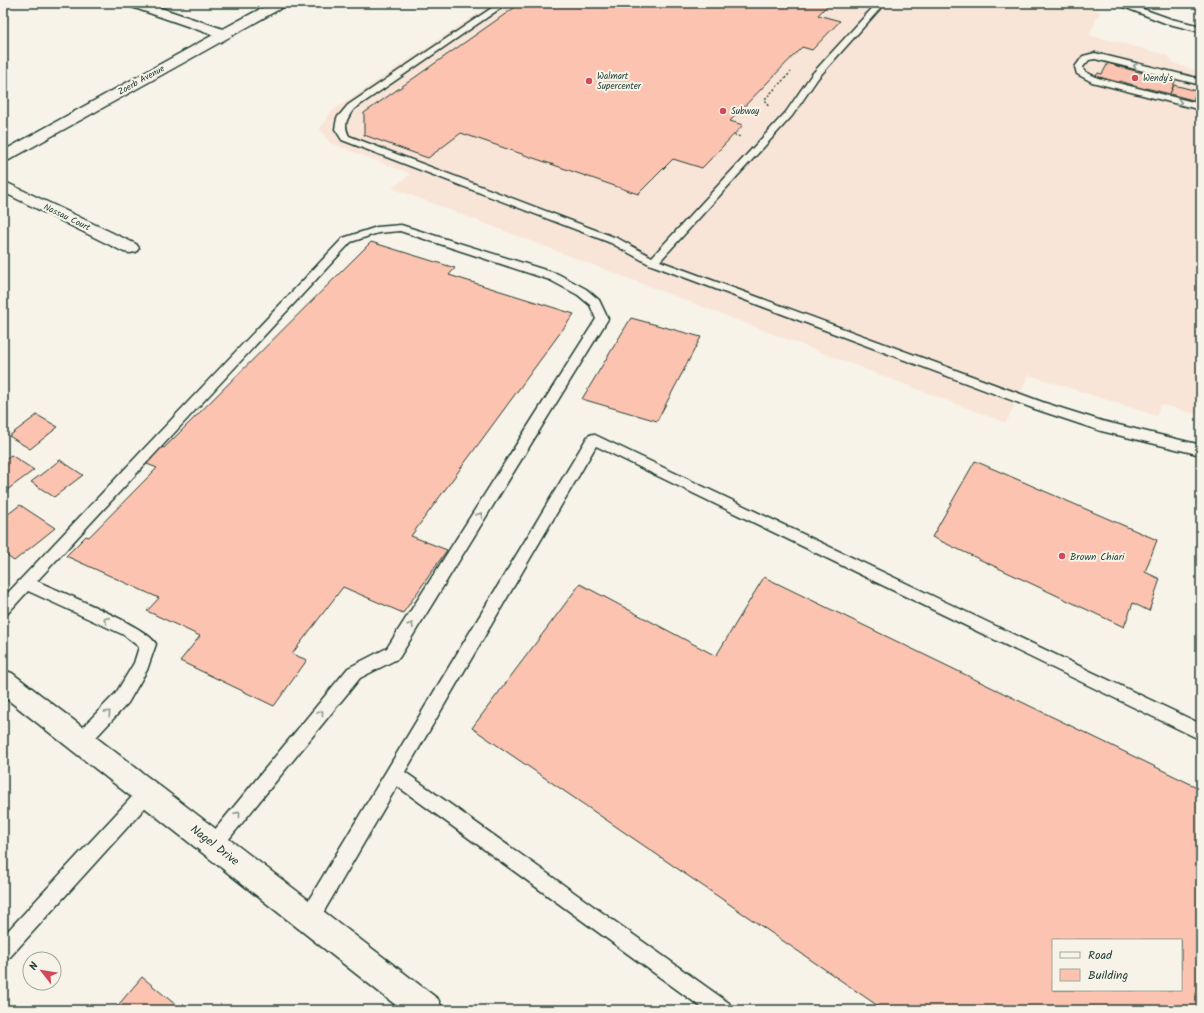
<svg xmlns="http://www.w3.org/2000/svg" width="1204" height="1013" font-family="Kalam,sans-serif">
<rect width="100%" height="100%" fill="#f7f3e8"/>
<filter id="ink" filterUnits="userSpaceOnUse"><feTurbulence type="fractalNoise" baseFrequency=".025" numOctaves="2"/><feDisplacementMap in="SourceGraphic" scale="8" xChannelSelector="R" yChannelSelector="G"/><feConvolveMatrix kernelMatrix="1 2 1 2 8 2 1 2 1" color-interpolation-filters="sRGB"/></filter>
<g filter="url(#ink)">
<path fill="#f8e5d7" d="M493,3H1080L1100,12L1089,35L1167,55L1174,63L1201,73V416L1160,404L1157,416L1029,375L1006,423L392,188L411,174L330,143L320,129L332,111Z"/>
<g fill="#fcc4b0" stroke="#1f3d34" fill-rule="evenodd">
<path d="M521,3H830L818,15L840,21L812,50L802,47L730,121L743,125L702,168L673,159L638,194L461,133L428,158L364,135V113Z"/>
<path d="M1108,63L1120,67L1175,81L1170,94L1146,88L1145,90L1132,86L1133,85L1120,81L1119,83L1096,76L1098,73L1102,74Z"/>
<path d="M1174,85L1197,91L1193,100L1170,94Z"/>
<path d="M371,242L455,268L449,275L574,314L411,536L447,550L403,613L343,587L292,654L307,660L274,706L180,661L200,636L147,611L159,598L66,556L86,536L89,537L157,468L142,462L158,446L164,448Z"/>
<path d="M631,318L701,337L657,421L582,399Z"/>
<path d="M37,415L58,427L30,449L9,436Z"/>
<path d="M11,455L34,470L3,493V461Z"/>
<path d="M60,460L83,475L54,497L31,482Z"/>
<path d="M975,461L1157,540L1145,572L1160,579L1149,611L1133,603L1124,627L932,537Z"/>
<path d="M20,505L55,528L14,561L3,553V518Z"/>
<path d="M764,577L1201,789V1010H884L472,728L580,584L716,656ZM1053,940H1181V990H1053Z"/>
<path d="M142,977L182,1010H114Z"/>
</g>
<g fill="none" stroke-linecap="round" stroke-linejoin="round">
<defs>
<g id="service">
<path d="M499,3H508L354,109C347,118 343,125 349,136L619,239L652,257L786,112L812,74L877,3H885L818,78L792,116L660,261L1045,403L1102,421L1201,445V455L1101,431L1035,409L649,264L611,243L342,140L335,129L337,118L348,105Z"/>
<path d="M1114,3H1126L1171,19L1201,26V32L1165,23Z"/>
<path d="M1095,53L1201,79V85L1095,59L1089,60L1083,67L1084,71L1098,78L1201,104V110L1092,82L1077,74L1075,67L1083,56Z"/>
<path d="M401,225L558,274L586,289L599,300L608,319L399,658L360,678L220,850L214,853L208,850L205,844L208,838L348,668L387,648L596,319L590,305L578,295L550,280L400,231L378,233L351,242L37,581C60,592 147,626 156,644L147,670L128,703L87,747L81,749L75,747L73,741L75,735L116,693L134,663L139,647L124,635L28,591L8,613L3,614V598L343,238L377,227Z"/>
<path d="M593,434L1201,724V740L596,446L405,772L729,1003L732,1010H705L397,786L316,925L309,927L302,925L300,918L302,911L588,436Z"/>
<path d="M147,785L153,787L156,793L153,799L10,957L3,960V936L141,787Z"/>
</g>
<g id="minor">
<path d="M128,3H146L223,29L271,3H286L285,6L9,160L3,162V151L213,35L129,6Z"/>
<path d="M3,181L136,244L139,248L136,252L130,253L124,252L3,192Z"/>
</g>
<path id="tertiary" d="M3,670L12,673L438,999L443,1010H402L3,696Z"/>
</defs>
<use href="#service" stroke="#1f3d34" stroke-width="3"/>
<use href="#minor" stroke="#1f3d34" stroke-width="3"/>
<use href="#tertiary" stroke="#1f3d34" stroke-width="3"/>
<g stroke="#1f3d34" stroke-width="1.5" stroke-dasharray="2 2" stroke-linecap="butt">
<path d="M768,106L765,99L791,72"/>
<path d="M734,135L741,137"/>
</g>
<use href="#service" fill="#f7f3e8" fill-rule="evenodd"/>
<use href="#minor" fill="#f7f3e8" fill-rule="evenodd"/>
<use href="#tertiary" fill="#f7f3e8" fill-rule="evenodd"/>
</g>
<defs><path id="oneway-chevron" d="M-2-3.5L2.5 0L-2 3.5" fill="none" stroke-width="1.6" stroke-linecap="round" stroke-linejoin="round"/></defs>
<g stroke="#8b988e">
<use href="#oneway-chevron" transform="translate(1136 66) rotate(-166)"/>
<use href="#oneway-chevron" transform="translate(1179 102) rotate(15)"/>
<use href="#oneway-chevron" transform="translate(480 515) rotate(-58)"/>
<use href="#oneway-chevron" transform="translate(106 620) rotate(-156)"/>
<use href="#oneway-chevron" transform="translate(411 625) rotate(-58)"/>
<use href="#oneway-chevron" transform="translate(108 713) rotate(-47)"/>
<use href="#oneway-chevron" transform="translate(321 713) rotate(-51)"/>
<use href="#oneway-chevron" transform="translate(238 814) rotate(-51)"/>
</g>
</g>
<g fill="#d1495b" stroke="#f7f3e8" stroke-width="1.5">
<circle cx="1135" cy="78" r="4"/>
<circle cx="589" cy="81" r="4"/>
<circle cx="723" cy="111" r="4"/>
<circle cx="1062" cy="556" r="4"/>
</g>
<g text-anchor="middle" stroke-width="4" stroke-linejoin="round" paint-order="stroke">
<g font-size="9" fill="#1f3d34" stroke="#f7f3e8" text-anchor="start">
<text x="597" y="79">Walmart<tspan x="597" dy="10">Supercenter</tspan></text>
<text x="1143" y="81">Wendy's</text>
<text x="731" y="114">Subway</text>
</g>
<g font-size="9" fill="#1f3d34" stroke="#f7f3e8">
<text transform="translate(141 80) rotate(-29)" y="3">Zoerb Avenue</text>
<text transform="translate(67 217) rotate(26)" y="3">Nassau Court</text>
</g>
<g font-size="10" fill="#1f3d34" stroke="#f7f3e8" text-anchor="start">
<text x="1070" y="560">Brown Chiari</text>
</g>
<g font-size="12" fill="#1f3d34" stroke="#f7f3e8">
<text transform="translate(215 845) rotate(38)" y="4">Nagel Drive</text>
</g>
</g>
<rect width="1204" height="1013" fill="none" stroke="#f7f3e8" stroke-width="16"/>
<rect x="8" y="8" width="1188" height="997" fill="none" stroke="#1f3d34" stroke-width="1.5" filter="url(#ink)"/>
<rect x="1052" y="939" width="130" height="52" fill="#f7f3e8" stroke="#a1aaa0"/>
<rect x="1060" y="952" width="20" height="6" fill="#f7f3e8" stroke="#a1aaa0"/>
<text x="1088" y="959" font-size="12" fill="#1f3d34">Road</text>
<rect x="1060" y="969" width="20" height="12" fill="#fcc4b0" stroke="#a1aaa0"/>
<text x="1088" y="979" font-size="12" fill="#1f3d34">Building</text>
<g transform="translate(42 971) rotate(301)"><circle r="19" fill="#f7f3e8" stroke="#a1aaa0"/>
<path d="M0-3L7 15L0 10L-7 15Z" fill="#d1495b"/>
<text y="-6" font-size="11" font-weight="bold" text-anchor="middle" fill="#1f3d34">N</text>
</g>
</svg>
